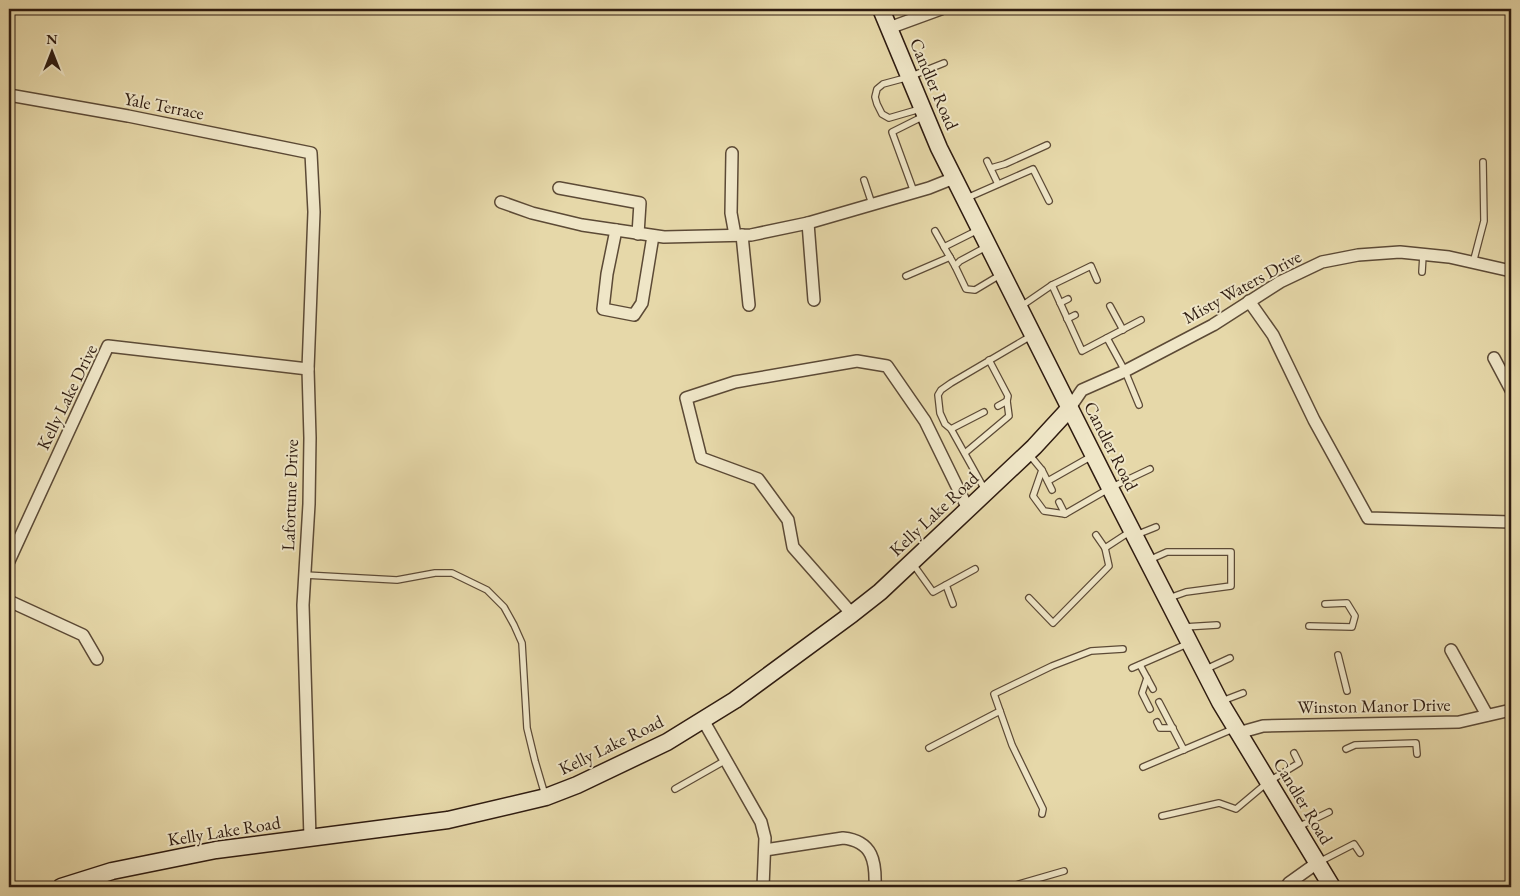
<svg xmlns="http://www.w3.org/2000/svg" width="1520" height="896" font-family="'EB Garamond',serif">
<rect width="100%" height="100%" fill="#e6d8a9"/>
<filter id="stains"><feTurbulence type="fractalNoise" baseFrequency=".004" numOctaves="4"/><feColorMatrix values="0 0 0 0 .2 0 0 0 0 .09 0 0 0 0 .02 0 0 0 .5 -.17"/></filter>
<radialGradient id="worn" r=".72"><stop offset=".6" stop-color="#630" stop-opacity="0"/><stop offset="1" stop-color="#630" stop-opacity=".3"/></radialGradient>
<g fill="none" stroke-linecap="round" stroke-linejoin="round">
<defs>
<g id="lane">
<path d="M920,109L889,118L882,114L877,104L875,97L877,89L883,84L909,77L944,63"/>
<path d="M987,161L998,184"/>
<path d="M991,168L1005,164L1047,145"/>
<path d="M864,180L872,204"/>
<path d="M914,192L892,132L924,116"/>
<path d="M967,198L1033,169L1049,201"/>
<path d="M935,231L944,247"/>
<path d="M986,247L960,261L955,266L966,289L975,290L1000,275"/>
<path d="M1473,263L1484,221L1483,162"/>
<path d="M955,266L944,247L978,230"/>
<path d="M1422,272L1423,255"/>
<path d="M906,276L950,257"/>
<path d="M1052,285L1082,351L1141,320"/>
<path d="M1060,303L1068,299"/>
<path d="M1110,306L1123,330"/>
<path d="M1020,307L1052,285L1091,266L1097,280"/>
<path d="M1067,319L1075,315"/>
<path d="M1107,338L1125,371L1139,405"/>
<path d="M989,360L1008,396L1007,401L998,406"/>
<path d="M951,429L984,412"/>
<path d="M965,453L1009,416L1007,401"/>
<path d="M1028,453L1042,470L1033,496L1044,511L1065,514L1110,488L1150,469"/>
<path d="M1042,470L1052,490"/>
<path d="M1048,481L1092,456"/>
<path d="M985,490L951,429L945,424L940,413L938,395L941,390L951,383L1031,336"/>
<path d="M1059,502L1065,514"/>
<path d="M1136,535L1156,527"/>
<path d="M1105,548L1131,531"/>
<path d="M1149,560L1167,552H1231V586L1186,592L1169,598"/>
<path d="M913,564L933,592L975,569"/>
<path d="M305,575L397,580L435,573H452L487,590L504,607L514,625L522,643L527,728L535,761L545,795"/>
<path d="M946,585L953,604"/>
<path d="M1029,598L1053,623L1109,566L1105,548L1096,535"/>
<path d="M1309,626L1352,627L1355,616L1347,603L1325,604"/>
<path d="M1184,627L1217,625"/>
<path d="M1338,655L1347,691"/>
<path d="M1140,665L1153,689"/>
<path d="M1132,668L1187,644"/>
<path d="M1204,670L1230,658"/>
<path d="M1147,678L1142,693L1150,709"/>
<path d="M1222,701L1243,693"/>
<path d="M1159,702L1184,750"/>
<path d="M1157,722L1160,728H1173"/>
<path d="M929,748L1000,711"/>
<path d="M1346,749L1355,745L1416,743L1417,754"/>
<path d="M1143,767L1233,729"/>
<path d="M675,789L726,760"/>
<path d="M1042,814L1043,809L1012,745L994,694L1052,666L1091,651L1123,649"/>
<path d="M1162,816L1219,803L1236,809L1268,782L1299,763L1294,753"/>
<path d="M1298,827L1329,812"/>
<path d="M1319,862L1354,844L1360,853"/>
<path d="M1009,887L1064,871"/>
</g>
<g id="street">
<path d="M889,28L941,9"/>
<path d="M9,95L128,116L311,153L314,212L308,369L310,438L309,504L303,605L310,838"/>
<path d="M732,153L731,213L735,235"/>
<path d="M559,188L640,203L638,234"/>
<path d="M501,202L532,213L582,225L664,237L751,235L808,223L929,188L954,178"/>
<path d="M808,223L814,300"/>
<path d="M616,230L607,274L603,309L634,315L642,303L653,236"/>
<path d="M742,235L749,305"/>
<path d="M1249,301L1273,335L1314,420L1368,518L1511,522"/>
<path d="M1494,358L1511,390"/>
<path d="M1069,409L1082,390L1125,371L1213,325L1280,282L1322,262L1358,255L1400,252L1449,257L1511,271"/>
<path d="M9,561L108,346L308,369"/>
<path d="M9,601L83,635L97,659"/>
<path d="M852,614L793,547L788,520L758,479L701,458L686,398L735,382L857,361L887,366L925,421L968,509"/>
<path d="M1451,650L1487,715"/>
<path d="M703,720L761,822L765,838L763,887"/>
<path d="M1238,733L1263,726L1459,722L1511,710"/>
<path d="M765,850L843,838C873,841 876,862 875,887"/>
<path d="M1286,887L1289,883L1317,863"/>
</g>
<g id="secondary">
<path d="M881,9L939,148L1110,488L1220,702L1332,887"/>
<path d="M61,887L112,871L216,850L448,820L546,797L577,785L667,742L735,700L852,614L880,592L1034,447L1069,409"/>
</g>
</defs>
<use href="#lane" stroke="#5c4a36" stroke-width="8"/>
<use href="#street" stroke="#5c4a36" stroke-width="14"/>
<use href="#secondary" stroke="#2e1b10" stroke-width="19"/>
<use href="#lane" stroke="#efe6c7" stroke-width="5.5"/>
<use href="#street" stroke="#efe6c7" stroke-width="11"/>
<use href="#secondary" stroke="#efe6c7" stroke-width="16"/>
</g>
<g text-anchor="middle" stroke-width="4" stroke-linejoin="round" paint-order="stroke">
<g font-size="18" fill="#2e1b10" stroke="#efe6c7">
<text transform="translate(934 84) rotate(67)" y="6">Candler Road</text>
<text transform="translate(164 106) rotate(11)" y="6">Yale Terrace</text>
<text transform="translate(1242 287) rotate(-29)" y="6">Misty Waters Drive</text>
<text transform="translate(67 397) rotate(-64)" y="6">Kelly Lake Drive</text>
<text transform="translate(1111 446) rotate(63)" y="6">Candler Road</text>
<text transform="translate(290 495) rotate(-88)" y="6">Lafortune Drive</text>
<text transform="translate(934 514) rotate(-43)" y="6">Kelly Lake Road</text>
<text transform="translate(1374 706) rotate(-1)" y="6">Winston Manor Drive</text>
<text transform="translate(611 745) rotate(-26)" y="6">Kelly Lake Road</text>
<text transform="translate(1303 801) rotate(59)" y="6">Candler Road</text>
<text transform="translate(224 831) rotate(-9)" y="6">Kelly Lake Road</text>
</g>
</g>
<rect width="1520" height="896" fill="none" stroke="#e6d8a9" stroke-width="30"/>
<rect x="10" y="10" width="1500" height="876" fill="none" stroke="#2e1b10" stroke-width="2.5"/>
<rect x="15" y="15" width="1490" height="866" fill="none" stroke="#2e1b10"/>
<g transform="translate(52 52)" stroke="#efe6c7" stroke-width="4" paint-order="stroke">
<path d="M0-4L9 19L0 12L-9 19Z" fill="#2e1b10"/>
<text y="-8" font-size="14" font-weight="bold" text-anchor="middle" fill="#2e1b10">N</text>
</g>
<rect width="100%" height="100%" filter="url(#stains)"/>
<rect width="100%" height="100%" fill="url(#worn)"/>
</svg>
